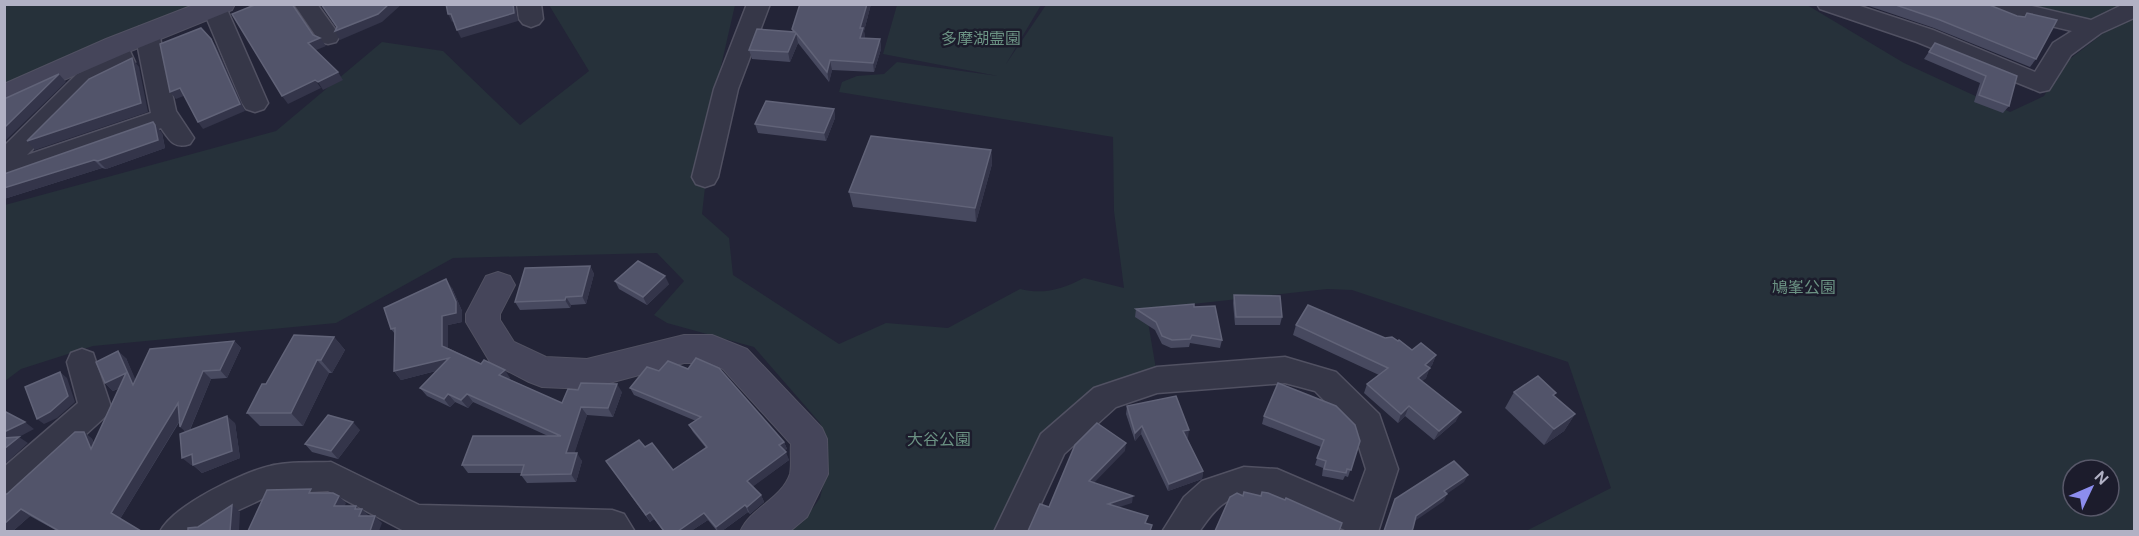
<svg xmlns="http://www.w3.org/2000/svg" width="2139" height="536" font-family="'DM Sans','Noto Sans JP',sans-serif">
<rect width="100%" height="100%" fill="#232437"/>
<g fill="#26313a" fill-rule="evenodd">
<path d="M5,5H199L5,87Z"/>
<path d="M549,5H735L716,88L702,214L729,238L733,275L839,344L886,323L948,328L1020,289C1043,295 1063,289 1084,278L1124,288L1114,211L1113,137L839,92L842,82L857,76L884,74L897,62L998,76L883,54L897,5H1041L1006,64L1046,5H1807L1904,63L2010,112L2044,96L2062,65L2105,32L2091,24L2018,5H2134V531H1526L1611,488L1568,362L1352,290L1327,289L1139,310L1147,316L1157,375L1104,390L1000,531H790L803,522L820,498L828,466V443L820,423L754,347L667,323L654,315L684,281L657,253L453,258L336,323L93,346L21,369L5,381V205L276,131L382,42L443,51L520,125L589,71ZM2073,470H2109V506H2073Z"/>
</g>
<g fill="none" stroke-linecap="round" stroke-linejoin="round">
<defs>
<g id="street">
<path d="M204,4H224L226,7L268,103L264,109L255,112L246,109L242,103L202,7Z"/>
<path d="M294,4H317L340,36L336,42L328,44L320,42Z"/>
<path d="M517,4H541L543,19L539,24L531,27L523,24L519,19Z"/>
<path d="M747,4H770L738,89L718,177L714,184L705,187L696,184L692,177L714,89Z"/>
<path d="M1817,4H1854L1933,30L2035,72L2053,43L2072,31L1980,9L1977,4H2023L2091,20L2124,4H2134V18L2101,33L2071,55L2049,90L2040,92L1917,42L1820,9Z"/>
<path d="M147,25L155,27L159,33L176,111L194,138L190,144C174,149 170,141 161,128L4,183V146L77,74L109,59L104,46L107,40L116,38L125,40L135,62L132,68L95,86L27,155L151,113L135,33L139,27Z"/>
<path d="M82,349L93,353L111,407L106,416L16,498L4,502V467L78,403L67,362L71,353Z"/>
<path d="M1285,357L1336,372L1379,414L1398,469L1378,532H1344L1345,530C1314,516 1256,480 1223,504C1213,511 1206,522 1199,532H1162L1184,497L1202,481L1244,467L1277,469L1354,502L1366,469L1354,431L1315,391L1285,383L1157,393L1116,407L1064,454L1028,532H994L1041,434L1094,388L1157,367Z"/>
<path d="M331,462L419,505L612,510L624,514L635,532H406L328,491L273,494L232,513L205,532H160C172,506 243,472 270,466C289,461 312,463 331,462Z"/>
</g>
<g id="secondary">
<path d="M196,4H235L232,10L126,53L4,106V84L106,39Z"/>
<path d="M498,272L510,276L515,285L500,314V320L514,342L546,357L587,359L684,335H712L747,349L822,428L827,439L828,474L807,517L789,532H740C751,507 781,500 790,474C792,465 790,453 791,444L723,369L709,363H684L587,389L542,387L529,382L490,362L466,322V314L486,276Z"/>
</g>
</defs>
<use href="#street" stroke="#515162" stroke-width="3"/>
<use href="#secondary" stroke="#515162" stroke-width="2"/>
<use href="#street" fill="#363748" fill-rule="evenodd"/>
<use href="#secondary" fill="#45455a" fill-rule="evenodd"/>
</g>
<g fill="#47495f">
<path d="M800,4H871L864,31L865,38L880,39L881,49L874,72L832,70L829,82L798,43L790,62L752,59L749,50L793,32L792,29Z"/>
<path d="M1863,4H1987L2017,16L2024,17L2027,13L2036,59L2030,67L1934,28Z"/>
<path d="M1935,43L2017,76L2009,106L2003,113L1974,102L1980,83L1924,59Z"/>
<path d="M834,109L835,118L826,141L758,133L755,124Z"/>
<path d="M162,133L165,148L106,169L102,168L4,199V174Z"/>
<path d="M991,150L992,164L976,222L853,207L849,192Z"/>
<path d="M590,266L594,274L586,304L571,305L570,308L520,310L515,302Z"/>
<path d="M615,281L669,284L647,305L619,289Z"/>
<path d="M452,288L462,311V322L448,325V348L510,378L509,379L562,403L622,392L613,417L587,415L574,453L582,461L576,482L527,483L521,475L522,473H468L462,465L548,436L473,402L468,408L455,402L450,407L427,396L420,388L436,371L401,380L394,371L395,334L391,329Z"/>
<path d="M1234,295L1282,317L1280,325H1235L1233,303Z"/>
<path d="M1194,307L1222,340L1220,348L1190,343L1189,347L1171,348L1162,344L1155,330L1135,317L1136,309Z"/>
<path d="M1296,325L1385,338L1398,341L1412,350L1436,355L1432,365L1429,368L1426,378L1422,381L1456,421L1434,440L1405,416L1398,423L1364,393L1367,384L1379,375L1293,335Z"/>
<path d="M334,337L345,350L332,373H329L303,426H260L247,413L266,384Z"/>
<path d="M234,341L241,348L227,378L211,379L190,430L235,423L240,458L202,473L193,465V464L191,465L185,432L180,421L120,519L141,531H57L30,516L13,531L7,494L84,432L92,439L94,443L120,388L113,391L105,383L126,358L135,380Z"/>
<path d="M630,388L784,442L787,449L784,450L789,460L753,486L761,495L764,502L750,514L748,512L722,531H717L708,520L691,531H663L654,519L650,522L606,461L645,447L673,470L706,448L693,432L689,425L696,421L634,395Z"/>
<path d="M1514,392L1554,396L1575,414L1564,431L1544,445L1505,408Z"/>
<path d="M1127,406L1188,438H1187L1203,471L1202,479L1168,491L1141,434L1135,441L1126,414Z"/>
<path d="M1264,416L1360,441L1348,477L1345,476L1343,480L1322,476L1323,468L1315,465L1321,447L1262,424Z"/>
<path d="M360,430L338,459L312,452L305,444Z"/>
</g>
<g fill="#34354a">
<path d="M389,4H402L382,22L340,40L335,31Z"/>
<path d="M513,4H515L518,21L461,38L457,30Z"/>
<path d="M867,4H871L864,31L865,38H860V28Z"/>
<path d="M448,14H451L455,21L452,22Z"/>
<path d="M796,33L798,43L790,62L788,52Z"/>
<path d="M320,38L326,46L314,51L308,43Z"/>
<path d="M211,39L216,46L245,111L203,129L198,122Z"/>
<path d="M880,39L881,49L874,72L873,63Z"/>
<path d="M132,58L139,67L148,112L35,150L27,141Z"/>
<path d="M830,60L832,70L829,82L827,72Z"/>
<path d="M338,72L343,80L323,90L318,82Z"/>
<path d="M59,74L66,82L4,142V128Z"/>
<path d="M315,80L321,88L288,104L282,96Z"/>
<path d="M180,88L186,95L176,99L170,92Z"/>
<path d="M834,109L835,118L826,141L824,133Z"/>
<path d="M153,122L162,133L165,148L106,169L98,161Z"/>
<path d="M991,150L992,164L976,222L975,208Z"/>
<path d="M94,160L102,168L4,199V188Z"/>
<path d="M590,266L594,274L586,304L582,296Z"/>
<path d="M665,276L669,284L647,305L643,297Z"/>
<path d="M446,279L452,288L462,311V322L448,325V354L442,346V316Z"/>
<path d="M566,297L571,305L570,308L565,300Z"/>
<path d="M334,337L345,350L332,373L321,360Z"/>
<path d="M234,341L241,348L227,378L220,370Z"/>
<path d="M118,351L126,358L141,392L133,385L131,382L113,391L105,383Z"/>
<path d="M1436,355L1432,365L1421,374L1425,365Z"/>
<path d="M449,358L455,366L401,380L394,371Z"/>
<path d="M317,360L329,373L303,426L291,413Z"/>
<path d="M1430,368L1426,378L1414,388L1418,378Z"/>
<path d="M505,370L510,378L505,384L499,375Z"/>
<path d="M203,371L211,379L188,434L180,427Z"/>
<path d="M60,372L67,378L75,402L57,418L44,424L37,419Z"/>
<path d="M617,384L622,392L613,417L608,408Z"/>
<path d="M448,394L455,402L450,407L444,399Z"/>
<path d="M467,394L473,402L468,408L461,400Z"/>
<path d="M178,403L186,410L120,519L111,513Z"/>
<path d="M1409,406L1405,416L1398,423L1401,414Z"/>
<path d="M581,407L587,415L572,461L566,453Z"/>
<path d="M1461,412L1456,421L1434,440L1439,431Z"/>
<path d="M1575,414L1564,431L1544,445L1554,429Z"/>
<path d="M227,416L235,423L240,458L202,473L193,465Z"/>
<path d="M25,422L34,429L19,437L28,443L4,465V432Z"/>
<path d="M353,422L360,430L338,459L331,451Z"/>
<path d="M1142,426L1141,434L1135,441V433Z"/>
<path d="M1189,430L1188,438L1182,439L1183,431Z"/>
<path d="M84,432L92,439L100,456L91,449Z"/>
<path d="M784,442L787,449L782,452L779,445Z"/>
<path d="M1126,443L1125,451L1089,488V481Z"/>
<path d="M786,452L789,460L751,488L747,481Z"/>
<path d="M577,453L582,461L576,482L571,474Z"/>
<path d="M192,454L201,461L191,465L182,458Z"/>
<path d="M1203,471L1202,479L1168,491L1169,484Z"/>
<path d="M1468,475L1464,482L1441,498L1444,491Z"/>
<path d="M1447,494L1444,501L1412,523L1416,516Z"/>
<path d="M761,495L764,502L750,514L747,507Z"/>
<path d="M339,496L346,503L342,513L334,506Z"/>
<path d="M1133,496L1132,503L1107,511L1108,504Z"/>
<path d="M232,505L240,512L239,531H230Z"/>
<path d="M745,505L748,512L722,531H718L716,527Z"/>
<path d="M356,506L361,511L362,509L369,516L366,523L359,516L355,509Z"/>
<path d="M21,509L30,516L13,531H4V524Z"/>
<path d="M650,512L654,519L650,522L646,515Z"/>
<path d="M704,513L708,520L691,531H678Z"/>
<path d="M375,516L382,523L379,531H370Z"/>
</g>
<g fill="#52546a" stroke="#616378" stroke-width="1.5">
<path d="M257,4H292L313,35L320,38L308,43L338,72L318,82L315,80L282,96L232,14Z"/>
<path d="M321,4H389L378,14L335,31L337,27Z"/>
<path d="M446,4H513L514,13L457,30L451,14H448Z"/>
<path d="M800,4H867L860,28H863L860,38L880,39L873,63L830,60L827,72L796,33L788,52L749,50L757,29L795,32L792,29Z"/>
<path d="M1893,4H1987L2017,16L2025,17L2027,13L2057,20L2036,59L1940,20Z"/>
<path d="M201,28L211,39L240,104L198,122L180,88L170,92L160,44Z"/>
<path d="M1935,43L2017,76L2009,106L1979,95L1986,76L1929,52Z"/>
<path d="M132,58L141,103L27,141L89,79Z"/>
<path d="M59,74L4,128V99Z"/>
<path d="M766,101L834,109L824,133L755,124Z"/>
<path d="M153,122L155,125L158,140L98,161L94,160L4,188V174Z"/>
<path d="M871,136L991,150L975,208L849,192Z"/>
<path d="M638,261L665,276L643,297L615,281Z"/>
<path d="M590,266L582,296L566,297L565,300L515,302L525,268Z"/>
<path d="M446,279L456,302V313L442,316V346L481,364L484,360L505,370L499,375L562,403L568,389L578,390L581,383L617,384L608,408L581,407L566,453H577L571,474L521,475L524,465H462L473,436H561L467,394L461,400L448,394L444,399L420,388L449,358L394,371L395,328L391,329L384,308Z"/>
<path d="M1234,295L1280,296L1282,317H1236Z"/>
<path d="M1194,304V307L1215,306L1222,340L1192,335L1190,339L1172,340L1162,336L1156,322L1136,309Z"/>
<path d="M1308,305L1385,338L1392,337L1398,341L1399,340L1412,350L1421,343L1436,355L1425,365L1430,368L1418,378L1461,412L1439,431L1409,406L1401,414L1367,384L1388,368L1296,325Z"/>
<path d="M294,335L334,337L321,360H317L291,413H247L262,384H266Z"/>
<path d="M234,341L220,370L203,371L180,427L178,403L111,513L141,531H59L21,509L4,524V494H7L75,432H84L91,449L126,373L105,383L96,362L118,351L133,385L150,349Z"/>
<path d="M696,358L719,368L784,442L779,445L786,452L747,481L761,495L747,507L745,505L716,527L704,513L678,531H664L650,512L646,515L606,461L639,440L645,447L652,443L673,470L707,447L689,425L701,417L630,388L647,367L659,371L668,361L688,369Z"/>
<path d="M60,372L68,396L50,412L37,419L25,387Z"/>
<path d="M1538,376L1556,393L1553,395L1575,414L1554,429L1514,392Z"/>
<path d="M1278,383L1336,406L1355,425L1360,441L1351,470L1347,469L1346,473L1324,469L1326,461L1317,458L1324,440L1264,416Z"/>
<path d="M1176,396L1189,430L1183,431L1203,471L1169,484L1142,426L1135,433L1127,406Z"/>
<path d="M4,411L25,422L4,432Z"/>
<path d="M328,415L353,422L331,451L305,444Z"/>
<path d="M227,416L232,451L193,465L192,454L182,458L180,434Z"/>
<path d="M1097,423L1126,443L1089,481L1133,496L1108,504L1148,516L1145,523L1152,525L1150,531H1028L1040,504L1049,507L1075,445Z"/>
<path d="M19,437L4,449V438Z"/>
<path d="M1454,461L1468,475L1444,491L1447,494L1416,516L1413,528L1412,531H1384L1395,499Z"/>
<path d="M311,489L309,493H333L339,496L334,506H356L355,509H362L359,516H375L370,531H540H248L267,490Z"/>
<path d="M1244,492L1261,496L1262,492L1268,493L1285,500L1286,498L1342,523L1339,531H1215L1230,497L1237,493L1243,496Z"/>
<path d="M232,505L230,531H188V528L198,527Z"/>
</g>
<g text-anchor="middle" stroke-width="5" stroke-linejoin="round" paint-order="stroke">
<g font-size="16" fill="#6b9283" stroke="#1c1c2c">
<text x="981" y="44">多摩湖霊園</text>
<text x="1804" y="293">鳩峯公園</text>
<text x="939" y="445">大谷公園</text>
</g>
</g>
<rect width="2139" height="536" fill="none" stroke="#b1b1c4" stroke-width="12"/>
<g transform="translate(2091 488) rotate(46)"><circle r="28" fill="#1c1c2c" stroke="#585869" stroke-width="1.5"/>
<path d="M0-4.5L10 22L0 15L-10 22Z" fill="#8c8dee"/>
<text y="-9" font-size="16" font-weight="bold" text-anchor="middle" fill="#b1b1c4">N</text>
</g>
</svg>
